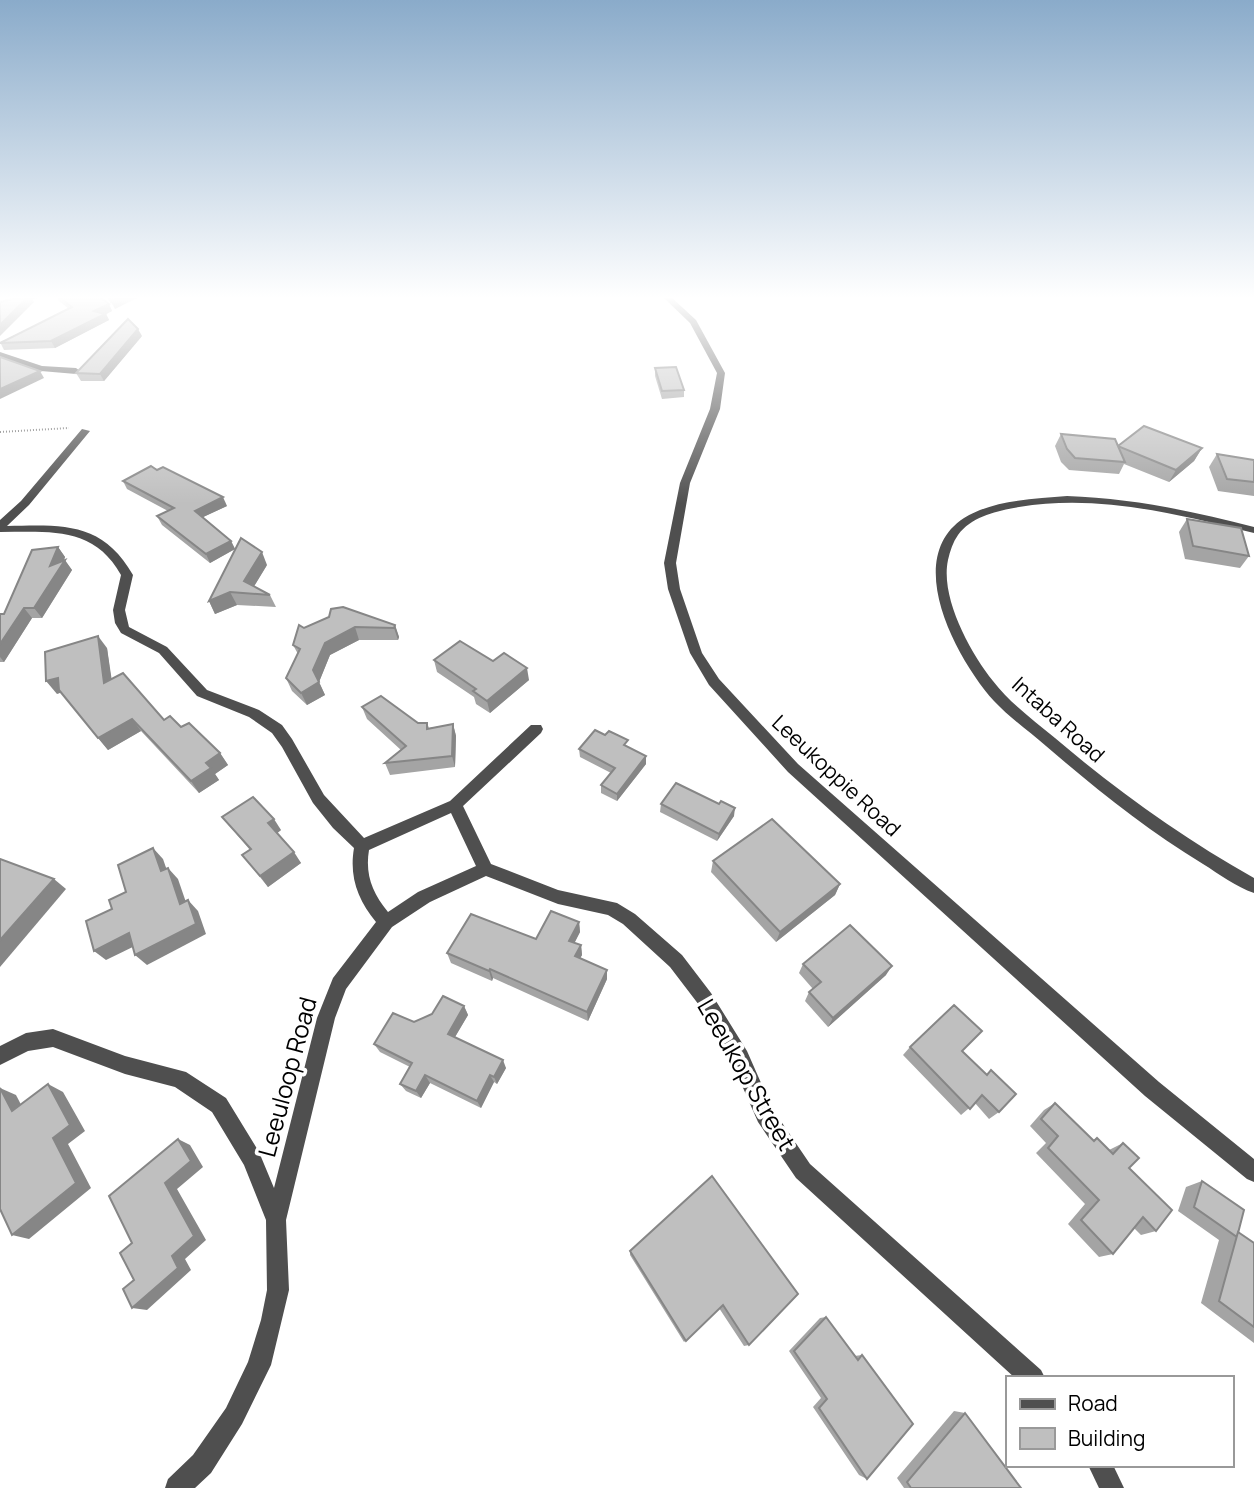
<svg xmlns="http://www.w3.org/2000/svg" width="1254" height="1488" font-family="Manrope,sans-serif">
<rect width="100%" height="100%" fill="#fff"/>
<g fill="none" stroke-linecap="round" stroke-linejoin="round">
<path stroke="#717171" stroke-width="2" stroke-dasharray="1 2" stroke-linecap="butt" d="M0,432L69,428"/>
<g fill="#4f4f4f" fill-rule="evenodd">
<path d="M31,296H46L0,307V303Z"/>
<path d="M662,296H670L696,320L725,373L720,409L690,483L676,563L680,589L702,653L719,679L798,764L1159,1082L1254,1159V1182L1247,1179L1145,1096L788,772L709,685L690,653L668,589L664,563L680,483L710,409L717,373L690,323Z"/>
<path d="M0,352L42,366L76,368L80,371L76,374L41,371L0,357Z"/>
<path d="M82,429L90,431L29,505L7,526C62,525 102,521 133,575L125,610L129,627L167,647L207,690L259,710L282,725L292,739L324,795L364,838L450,801L531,725H541L543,729L541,733L463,806L491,864L558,890L617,903L635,914L682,955L711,993L747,1051L772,1108L810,1164L1041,1370L1045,1378H1015L796,1178L758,1122L733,1065L699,1005L670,967L623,924L608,915L558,904L486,876L430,902L392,927L346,989L335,1018L286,1220L289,1290L271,1365L242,1424L211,1473L195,1488H165L168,1479L193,1455L226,1408L248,1362L261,1320L267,1290L266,1220L244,1165L212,1112L175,1087L125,1074L53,1047L28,1051L0,1065V1046L26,1033L53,1029L125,1056L186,1072L226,1098L259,1152L274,1188L317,1018L333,978L376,922C358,900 349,877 354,848L333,828L313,803L282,747L272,733L249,717L197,696L159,653L121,633L115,623L113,610L121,575C94,526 49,532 0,532V520L21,501ZM451,813L476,866L418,892L388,912C372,893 365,874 369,850Z"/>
<path d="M1067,496C1131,498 1192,511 1254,527V533C1177,514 1099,494 1019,507C997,511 972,516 958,535C953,542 950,551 948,560C940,597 970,652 993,681C1010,703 1033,720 1055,738C1117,791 1183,838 1254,878V893C1236,887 1219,874 1203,864C1147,830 1096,789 1046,746C1029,731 1010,718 994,701C958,661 901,559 964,518C993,500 1033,499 1067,496Z"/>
<path d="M1088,1465H1113L1124,1488H1099Z"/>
</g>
</g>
<g fill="#a4a4a4">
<path d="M56,296H99L109,304L112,311L106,314L109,320L55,348L4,350L0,342L69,309L58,300Z"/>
<path d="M142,336L104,381H81L76,373Z"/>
<path d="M655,368L684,390V397L662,399L655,376Z"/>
<path d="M1061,434L1118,446L1202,448L1194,461L1169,482L1124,464L1119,474L1069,470L1061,462L1055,446Z"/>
<path d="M1217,454L1254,460V496L1218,491L1209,467Z"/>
<path d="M123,481L227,506L203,517L231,541L235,549L210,563L162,525L157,516L168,511L127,489Z"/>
<path d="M1187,519L1249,556L1240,568L1185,559L1179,532Z"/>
<path d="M58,547L65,557L64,560L72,570L42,618H32L4,662H0V614H4Z"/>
<path d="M267,565L254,586L270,595L276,607L237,605L215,614L209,601Z"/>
<path d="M395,625L399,637L398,640H359L330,655L319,682L325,695L307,705L292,691L286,678L298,654L293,645L304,628Z"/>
<path d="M107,648L111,679L164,720L181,727L220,753L228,765L215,774L219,780L199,793L141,731L108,750L61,692L57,694Z"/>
<path d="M434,660L493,661L529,680L490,713L476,704L474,697L437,672Z"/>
<path d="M362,707L418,723H427L429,728L453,724L456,736L455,767L390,775L385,763L401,750L367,719Z"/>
<path d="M628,747L646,764L617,801L601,793V785L611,773L580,757L579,749Z"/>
<path d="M661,804L734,816L717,841L660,812Z"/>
<path d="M222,817L281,830L277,833L301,863L268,887L242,855L250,850Z"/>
<path d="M713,861L840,884L835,895L776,942L711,872Z"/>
<path d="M579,922L580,932L574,943L581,945L582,955L580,958L607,979L588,1021L493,978L492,981L451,963L447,953L536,939Z"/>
<path d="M803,964L886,975L828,1027L805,1001L809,992L813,989L799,973Z"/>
<path d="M464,1006L468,1015L455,1037L506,1068L497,1084L494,1082L481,1108L430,1083L421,1098L406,1091L400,1084L410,1067L380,1052L374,1044L414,1022Z"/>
<path d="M910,1047L962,1051L986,1074L991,1070L999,1112L989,1119L975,1103L961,1115L903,1055Z"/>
<path d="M1055,1103L1093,1140L1097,1138L1109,1150L1123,1143L1129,1168L1156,1231L1141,1235L1134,1228L1113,1254L1099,1257L1068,1224L1085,1204L1036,1153L1046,1143L1030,1126L1044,1110Z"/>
<path d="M712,1176L749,1345L744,1346L719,1308L684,1342L630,1255V1251Z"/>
<path d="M1202,1181L1238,1232L1254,1243V1343L1201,1303L1219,1240L1178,1211L1186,1187Z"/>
<path d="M826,1317L854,1356L862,1355L867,1479L859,1475L813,1407L821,1398L789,1351L820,1318Z"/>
<path d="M954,1411L965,1413L1021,1488H904L897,1478Z"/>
</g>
<g fill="#868686">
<path d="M29,296H31L34,302L0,336V325Z"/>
<path d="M123,296H141L115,309L111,302Z"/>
<path d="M109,304L112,311L106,314L109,320L55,348L51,341L94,311Z"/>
<path d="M138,329L142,336L104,381L100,374Z"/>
<path d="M40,371L44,378L0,399V389Z"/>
<path d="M1202,448L1194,461L1169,482L1176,470Z"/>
<path d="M223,497L227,506L199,519L195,511Z"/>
<path d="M231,541L235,549L210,563L206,554Z"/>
<path d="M58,547L65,557L62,565L65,560L72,570L42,618L34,608Z"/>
<path d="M262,552L267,565L250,593L244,581Z"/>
<path d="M230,592L237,605L215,614L209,601Z"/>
<path d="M24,608L32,618L4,662L0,657V644Z"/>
<path d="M395,625L399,637L398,640L394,628Z"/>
<path d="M355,627L359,640L330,655L319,682L313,670L325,643Z"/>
<path d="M98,636L107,648L114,695L104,683Z"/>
<path d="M527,668L529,680L490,713L487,701Z"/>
<path d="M58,678L68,690L57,694L46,681Z"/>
<path d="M319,682L325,695L307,705L301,693Z"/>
<path d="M132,719L141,731L108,750L98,738Z"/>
<path d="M453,724L456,736L455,767L452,756Z"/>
<path d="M220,753L228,765L215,774L219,780L199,793L191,781L206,763Z"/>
<path d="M646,756V764L617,801V794Z"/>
<path d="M735,808L734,816L717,841L719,834Z"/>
<path d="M274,819L281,830L275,835L268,823Z"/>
<path d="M153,848L163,859L171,882L161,871Z"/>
<path d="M294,852L301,863L268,887L260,876Z"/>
<path d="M168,868L178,879L190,914L180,904Z"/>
<path d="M54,879L66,889L0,967V940Z"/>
<path d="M840,884L835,895L776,942L780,932Z"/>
<path d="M188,900L198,911L206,934L147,965L135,955Z"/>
<path d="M579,922L580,932L571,950L569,941Z"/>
<path d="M129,933L141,943L106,960L94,951Z"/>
<path d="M581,945L582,955L576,966L575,956Z"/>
<path d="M892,966L886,975L828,1027L833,1018Z"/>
<path d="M490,969L493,978L492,981L489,971Z"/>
<path d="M607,970V979L588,1021L587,1012Z"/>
<path d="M464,1006L468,1015L452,1042L448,1034Z"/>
<path d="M503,1060L506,1068L497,1084L494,1077Z"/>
<path d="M425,1075L430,1083L421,1098L416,1091Z"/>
<path d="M490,1075L494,1082L481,1108L477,1101Z"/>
<path d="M48,1084L63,1092L85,1131L68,1144L91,1188L29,1239L12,1235L53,1138Z"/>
<path d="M0,1088L16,1095L28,1118L12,1111Z"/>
<path d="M178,1139L190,1145L203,1167L177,1189L206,1240L185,1259L191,1270L147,1310L132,1308L172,1256L165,1183Z"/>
</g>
<g fill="#bfbfbf" stroke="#868686" stroke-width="2">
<path d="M26,296H29L0,325V302Z"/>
<path d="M58,296H99L109,304L94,311L105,314L51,341L0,343L72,307Z"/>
<path d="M109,296H123L111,302L108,297Z"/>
<path d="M128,319L138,329L100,374L76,373Z"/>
<path d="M0,357L40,371L0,389Z"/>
<path d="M676,367L684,390L662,391L655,368Z"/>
<path d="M1144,426L1202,448L1176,470L1118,446L1125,462L1075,458L1067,449L1061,434L1115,439L1118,446Z"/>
<path d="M1217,454L1254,460V482L1227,479Z"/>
<path d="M151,466L157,470L163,467L223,497L195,511L231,541L206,554L157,516L174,508L123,481Z"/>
<path d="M1187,519L1241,528L1249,556L1193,546Z"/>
<path d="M241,538L262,552L244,581L270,595L230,592L209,601Z"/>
<path d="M58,547L50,566L65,560L34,608H24L0,644V614H4L32,550Z"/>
<path d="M343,607L395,625L394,628L355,627L325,643L313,670L319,682L301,693L286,678L300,649L293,645L299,625L304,628L329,617L331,609Z"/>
<path d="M98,636L104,683L123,673L164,720L170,716L181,727L189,723L220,753L206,763L211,768L191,781L132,719L98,738L59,690L58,678L46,681L45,652Z"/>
<path d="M460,641L493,661L504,653L527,668L487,701L473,691L476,689L434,660Z"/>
<path d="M381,696L418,723H427V729L453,724L452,756L385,763L406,746L362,707Z"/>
<path d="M595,730L605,735L609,731L628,740L624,745L646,756L617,794L601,785L615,768L579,749Z"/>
<path d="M676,783L719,804L721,801L735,808L719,834L661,804Z"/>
<path d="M253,797L274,819L268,823L294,852L260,876L242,855L251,849L222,817Z"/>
<path d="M772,819L840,884L780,932L713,861Z"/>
<path d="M153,848L161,871L168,868L180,904L188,900L196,924L135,955L129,933L94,951L86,921L112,909L109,900L126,892L118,865Z"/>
<path d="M0,859L54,879L0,940Z"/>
<path d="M551,911L579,922L569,941L581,945L575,956L607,970L587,1012L490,969L489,971L447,953L471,914L536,939Z"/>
<path d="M850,925L892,966L833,1018L809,992L821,982L803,964Z"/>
<path d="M443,996L464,1006L448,1034L503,1060L494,1077L490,1075L477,1101L425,1075L416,1091L400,1084L412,1063L374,1044L393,1013L414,1022L432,1014Z"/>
<path d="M954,1005L982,1031L962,1051L987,1075L991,1070L1016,1094L999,1112L982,1095L970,1109L910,1047Z"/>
<path d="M48,1084L70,1125L53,1138L76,1183L12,1235L0,1209V1088L12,1111Z"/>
<path d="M1055,1103L1094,1141L1097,1138L1113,1154L1123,1143L1139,1158L1129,1168L1172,1210L1156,1231L1143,1217L1113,1254L1081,1220L1099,1200L1048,1148L1058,1136L1041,1119Z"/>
<path d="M178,1139L191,1161L165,1183L194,1236L172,1256L178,1268L132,1308L123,1289L134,1280L120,1253L132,1243L109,1196Z"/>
<path d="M712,1176L798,1294L749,1345L723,1305L686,1341L630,1251Z"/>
<path d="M1202,1181L1244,1210L1237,1237L1194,1207Z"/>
<path d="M1238,1232L1254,1243V1327L1219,1301Z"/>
<path d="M826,1317L858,1360L862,1355L913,1424L867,1479L819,1408L827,1399L794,1351Z"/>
<path d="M965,1413L1021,1488H911L907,1482Z"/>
</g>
<linearGradient id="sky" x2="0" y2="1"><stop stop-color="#8aabca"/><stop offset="0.59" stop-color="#fff"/><stop offset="1" stop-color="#fff" stop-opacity="0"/></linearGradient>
<rect width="1254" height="504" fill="url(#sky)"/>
<g text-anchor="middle" stroke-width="7" stroke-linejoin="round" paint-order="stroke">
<g font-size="21" fill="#000" stroke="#fff">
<text transform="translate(1058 720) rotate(42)" y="7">Intaba Road</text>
<text transform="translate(836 776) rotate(43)" y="7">Leeukoppie Road</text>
</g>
<g font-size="24" fill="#000" stroke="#fff">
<text transform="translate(746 1075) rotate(60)" y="8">Leeukop Street</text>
<text transform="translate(288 1077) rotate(-75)" y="8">Leeuloop Road</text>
</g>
</g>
<rect x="1006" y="1376" width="228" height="91" fill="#ffffff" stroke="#999999" stroke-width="2"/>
<rect x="1020" y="1399" width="35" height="10" fill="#4f4f4f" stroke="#999999" stroke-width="2"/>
<text x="1068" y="1411" font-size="21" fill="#000000">Road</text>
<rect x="1020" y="1428" width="35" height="21" fill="#bfbfbf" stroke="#999999" stroke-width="2"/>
<text x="1068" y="1446" font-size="21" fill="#000000">Building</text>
</svg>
